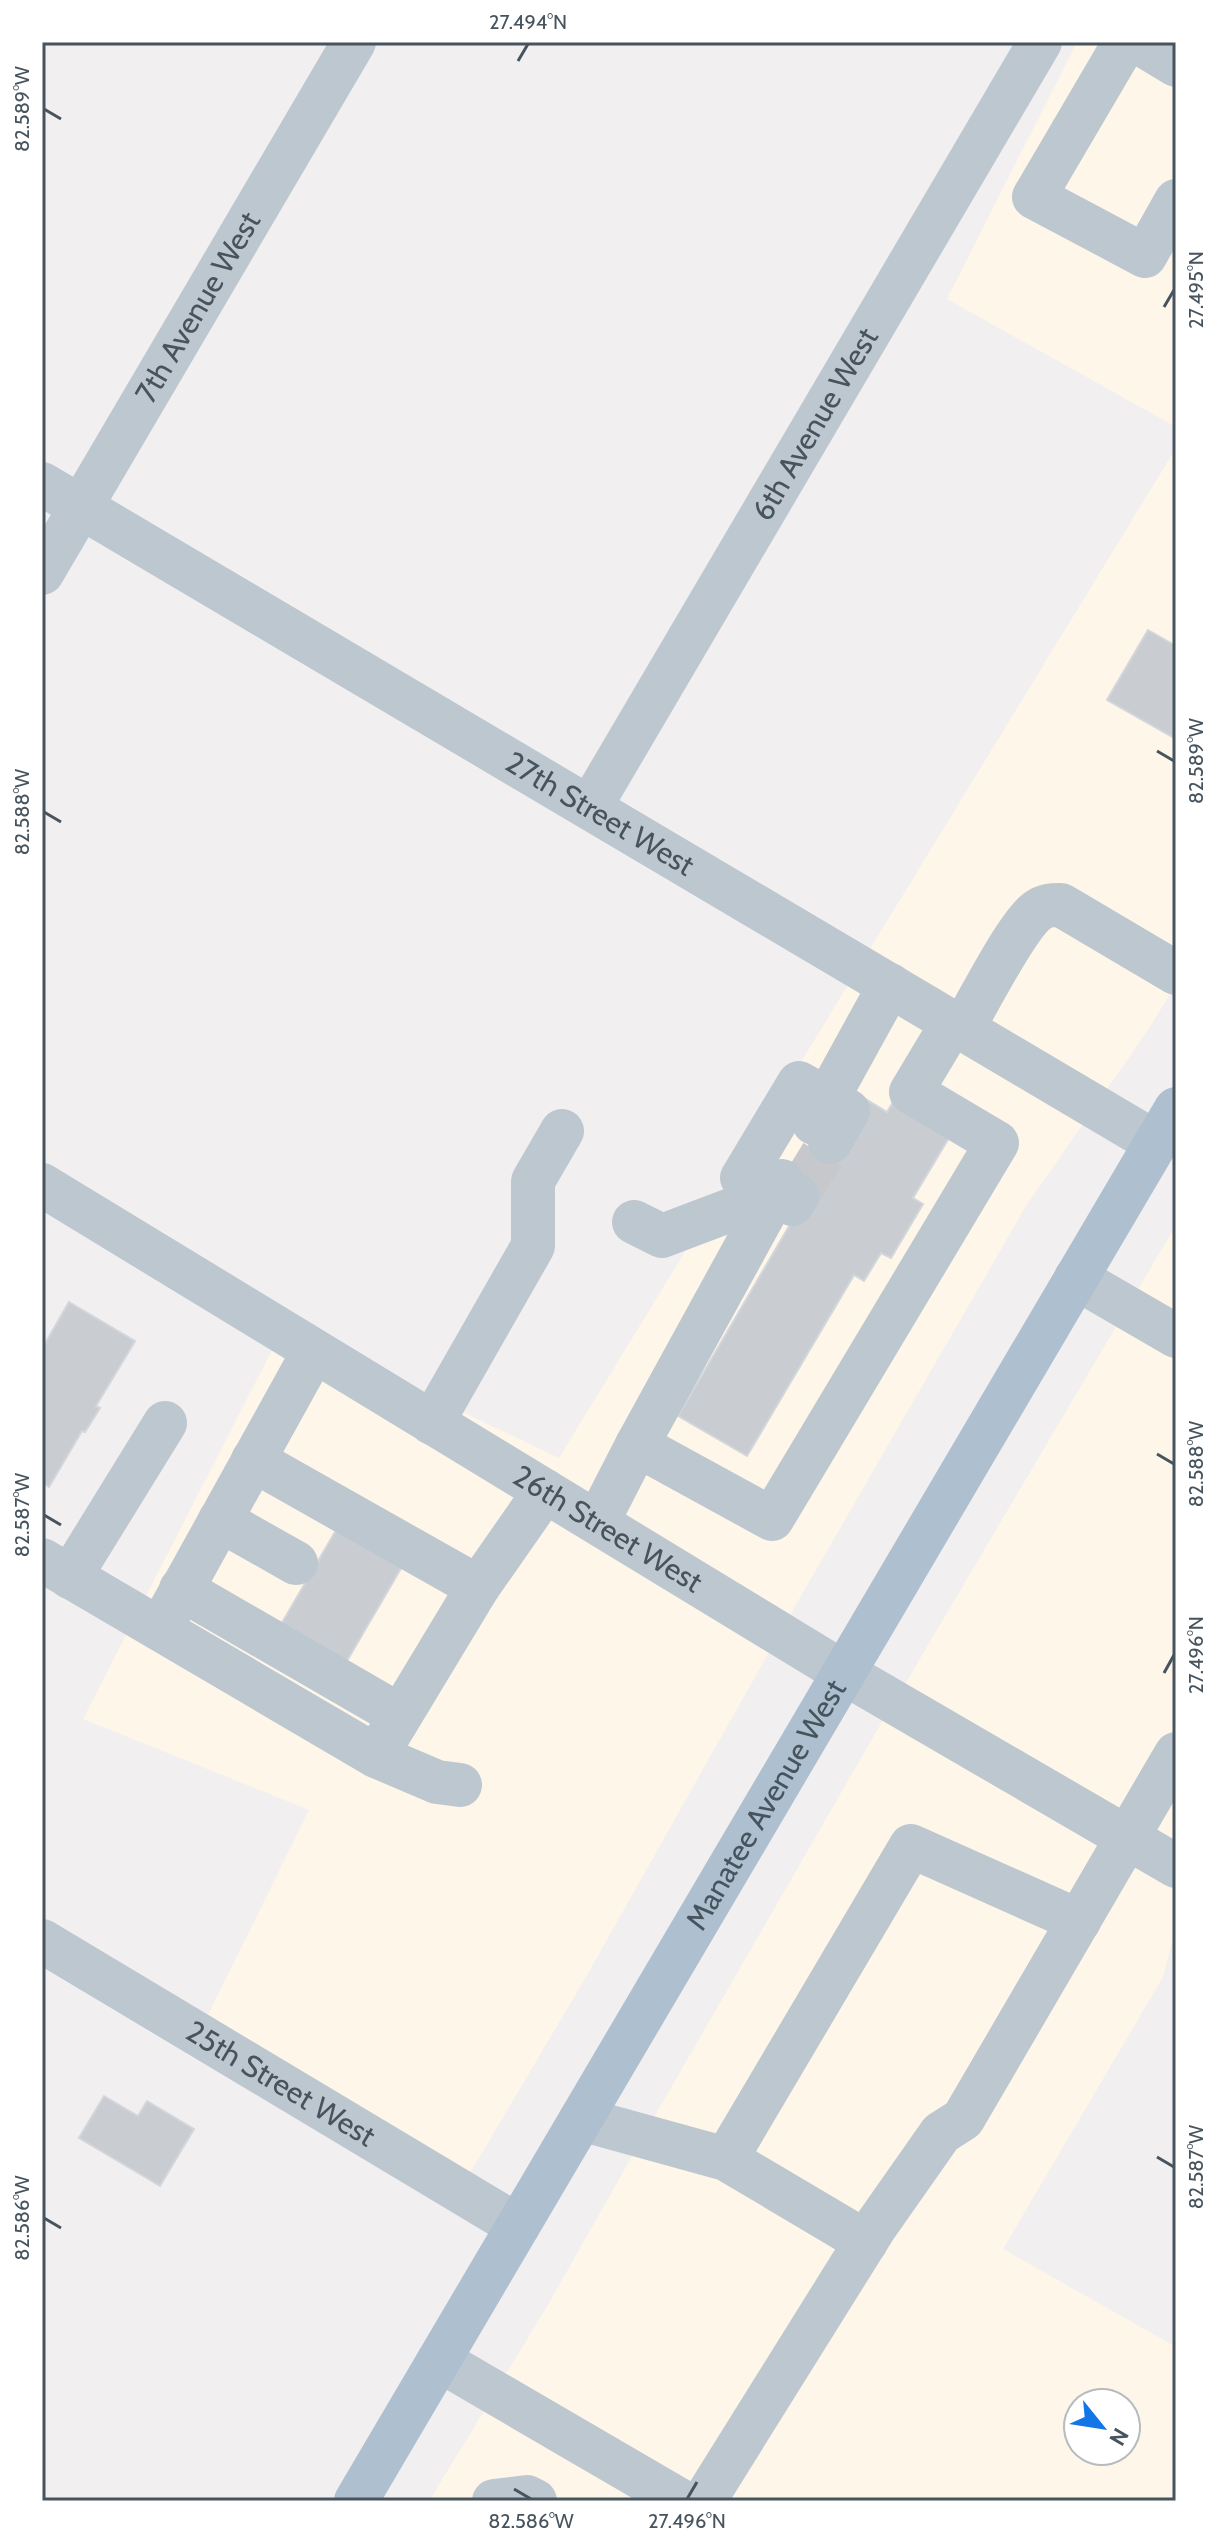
<svg xmlns="http://www.w3.org/2000/svg" width="1218" height="2543" font-family="Cabin,sans-serif">
<rect width="100%" height="100%" fill="#f2eff0"/>
<g fill="#fdf6e9" fill-rule="evenodd">
<path d="M1077,42H1176V427L947,299Z"/>
<path d="M1176,448V984L1150,1027L1107,1089L870,949Z"/>
<path d="M848,985L1083,1124L1026,1206L790,1615L433,1398L559,1458Z"/>
<path d="M1176,1225V1842L905,1684Z"/>
<path d="M272,1350L769,1652L586,1977L470,2173L208,2015L309,1810L83,1719Z"/>
<path d="M883,1720L1176,1891V1926L1163,1977L1003,2249L1176,2347V2501H724L506,2374L549,2303L657,2112ZM1078,2403H1126V2451H1078Z"/>
<path d="M484,2411L639,2501H429Z"/>
</g>
<g fill="#c9cdd2" stroke="#d3d6db" stroke-width="2">
<path d="M1148,630L1176,646V739L1107,700Z"/>
<path d="M864,1098L887,1112L893,1102L950,1136L913,1198L923,1204L891,1258L881,1253L864,1281L854,1275L747,1456L678,1416Z"/>
<path d="M69,1302L135,1341L96,1406L100,1408L85,1432L82,1431L49,1487L42,1483V1349Z"/>
<path d="M342,1520L407,1558L344,1666L279,1628Z"/>
<path d="M104,2096L138,2116L147,2101L194,2129L160,2186L79,2138Z"/>
</g>
<g fill="none" stroke-linecap="round" stroke-linejoin="round">
<path stroke="#c7c8cc" stroke-width="44" stroke-dasharray="44 22" stroke-linecap="butt" d="M799,1192L830,1142"/>
<g stroke="#bdc7cf" stroke-width="44">
<path d="M1125,42L1034,197L1145,256L1176,201"/>
<path d="M1138,42L1176,65"/>
<path id="s1" d="M42,484L1156,1143"/>
<path id="s2" d="M42,573L354,42"/>
<path id="s3" d="M590,807L1040,42"/>
<path d="M963,1028C979,1001 1016,927 1037,911C1045,905 1051,905 1061,905L1176,973"/>
<path d="M814,1123L890,985"/>
<path id="s4" d="M42,1185L844,1673L1176,1866"/>
<path d="M797,1196L792,1204L742,1178L799,1083L848,1111L830,1142"/>
<path d="M634,1222L662,1236L728,1211L759,1221"/>
<path d="M1076,1278L1176,1336"/>
<path d="M432,1423L533,1246V1181L562,1131"/>
<path d="M637,1445L782,1181"/>
<path d="M253,1460L478,1587"/>
<path d="M220,1520L296,1563"/>
<path d="M598,1521L637,1445L772,1519L997,1143L911,1092L953,1022"/>
<path d="M42,1560L376,1756L437,1782L460,1785"/>
<path d="M70,1577L165,1423"/>
<path d="M181,1589L399,1715"/>
<path d="M160,1629L314,1351"/>
<path d="M376,1756L478,1587L545,1491"/>
<path id="s5" d="M42,1941L518,2226"/>
<path d="M581,2119L726,2159L866,2242"/>
<path d="M726,2159L911,1846L1079,1921"/>
<path d="M439,2360L681,2501"/>
<path d="M494,2501L527,2497L535,2501"/>
<path d="M704,2501L875,2227L941,2133L963,2119L1176,1754"/>
</g>
<path stroke="#aec0cf" stroke-width="44" id="s6" d="M356,2501L1176,1109"/>
</g>
<path fill="none" stroke="#47545e" stroke-width="3" d="M518,61L528,44M44,109L61,119M1164,307L1174,290M1157,751L1174,761M44,812L61,822M1157,1454L1174,1464M44,1515L61,1525M1164,1673L1174,1655M1157,2157L1174,2167M44,2218L61,2228M514,2489L531,2499M687,2499L697,2482"/>
<g text-anchor="middle" stroke-width="8" stroke-linejoin="round" paint-order="stroke">
<g font-size="30" fill="#47545e" stroke="#fff">
<text dy="10" stroke="none"><textPath href="#s2" startOffset="308">7th Avenue West</textPath></text>
<text dy="10" stroke="none"><textPath href="#s3" startOffset="444">6th Avenue West</textPath></text>
<text dy="10" stroke="none"><textPath href="#s1" startOffset="648">27th Street West</textPath></text>
<text dy="10" stroke="none"><textPath href="#s4" startOffset="662">26th Street West</textPath></text>
<text dy="10" stroke="none"><textPath href="#s6" startOffset="808">Manatee Avenue West</textPath></text>
<text dy="10" stroke="none"><textPath href="#s5" startOffset="278">25th Street West</textPath></text>
</g>
</g>
<rect width="1218" height="2543" fill="none" stroke="#ffffff" stroke-width="88"/>
<g transform="translate(1102 2427) rotate(120)"><circle r="38" fill="#ffffff" stroke="#b5bbbf" stroke-width="2"/>
<path d="M0-6L14 30L0 20L-14 30Z" fill="#1376e8"/>
<text y="-12" font-size="22" font-weight="bold" text-anchor="middle" fill="#47545e">N</text>
</g>
<rect x="44" y="44" width="1130" height="2455" fill="none" stroke="#47545e" stroke-width="3"/>
<g font-size="20" text-anchor="middle" fill="#47545e">
<text x="528" y="29">27.494°N</text>
<text transform="translate(22 109) rotate(-90)" y="7">82.589°W</text>
<text transform="translate(1196 290) rotate(-90)" y="7">27.495°N</text>
<text transform="translate(1196 761) rotate(-90)" y="7">82.589°W</text>
<text transform="translate(22 812) rotate(-90)" y="7">82.588°W</text>
<text transform="translate(1196 1464) rotate(-90)" y="7">82.588°W</text>
<text transform="translate(22 1515) rotate(-90)" y="7">82.587°W</text>
<text transform="translate(1196 1655) rotate(-90)" y="7">27.496°N</text>
<text transform="translate(1196 2167) rotate(-90)" y="7">82.587°W</text>
<text transform="translate(22 2218) rotate(-90)" y="7">82.586°W</text>
<text x="531" y="2528">82.586°W</text>
<text x="687" y="2528">27.496°N</text>
</g>
</svg>
